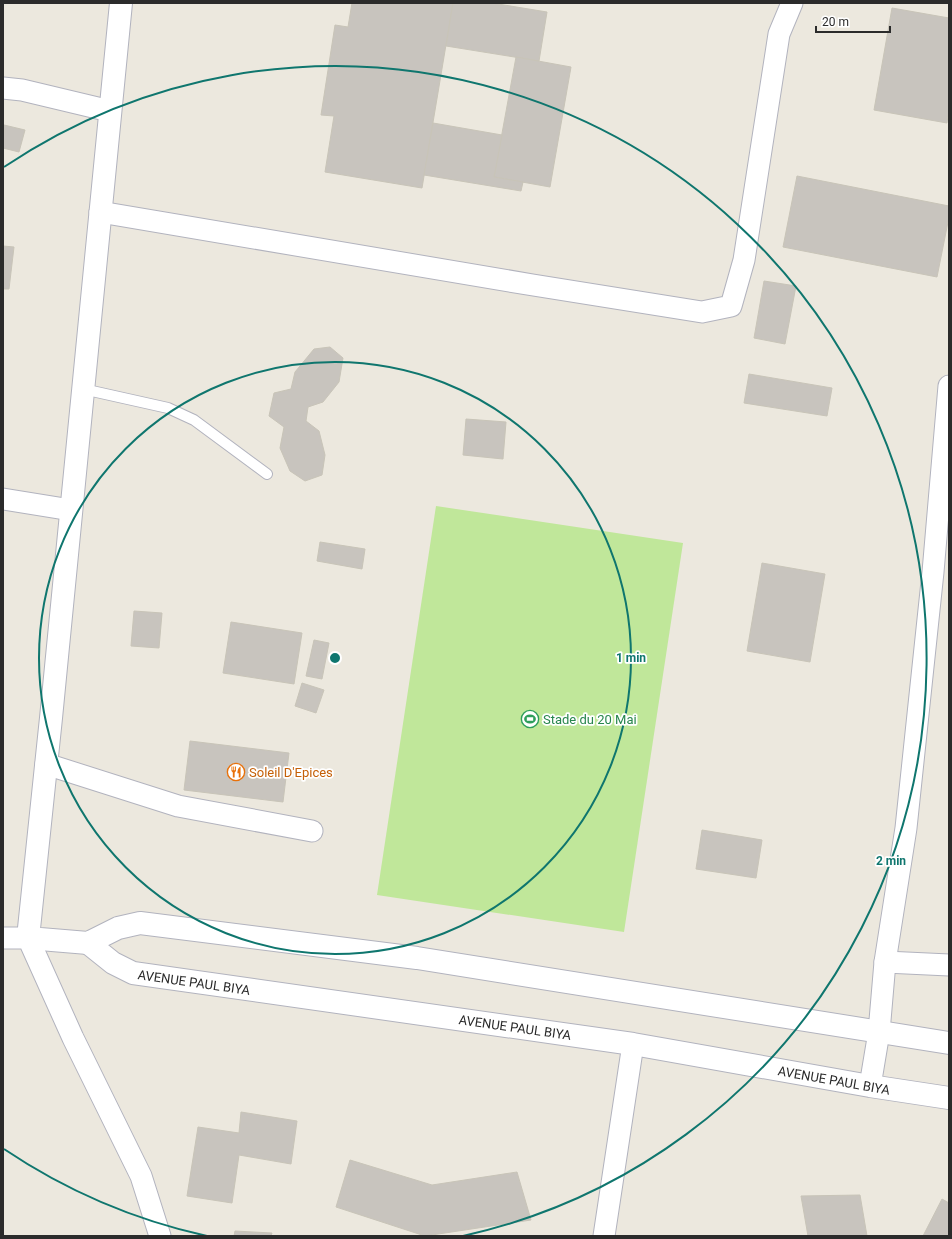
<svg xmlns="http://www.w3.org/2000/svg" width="952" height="1239" font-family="Roboto,sans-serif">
<rect width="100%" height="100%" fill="#ece8de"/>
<path fill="#c0e79a" d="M436,506L683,543L624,932L377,895Z"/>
<g fill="#c8c4be" stroke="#c8c4b8">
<path d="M352,3H453L422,188L325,172L334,116L321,115L335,25L348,27Z"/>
<path d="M453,3H492L547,12L539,61L446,46Z"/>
<path d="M892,8L949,18V109L947,123L874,110Z"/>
<path d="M516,57L571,67L550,187L494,177Z"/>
<path d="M433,123L502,135L494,177L523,182L521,191L424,175Z"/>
<path d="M4,125L25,130L19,152L3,148Z"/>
<path d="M797,176L949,206V217L937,277L783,247Z"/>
<path d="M3,246L14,247L9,289H3Z"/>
<path d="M764,281L796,286L785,344L754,338Z"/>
<path d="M330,347L343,358L339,382L323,402L308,407L306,421L319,431L325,455L322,475L305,481L290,471L280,448L284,427L269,416L274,393L291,389L295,372L314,349Z"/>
<path d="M749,374L832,388L827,416L744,403Z"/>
<path d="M466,419L506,422L503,459L463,455Z"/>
<path d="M320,542L365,549L362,569L317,561Z"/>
<path d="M762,563L825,574L810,662L747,651Z"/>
<path d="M134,611L162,613L159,648L131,646Z"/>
<path d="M231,622L302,633L294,684L223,673Z"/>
<path d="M314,640L329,643L322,679L306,676Z"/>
<path d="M302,683L324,690L316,713L295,706Z"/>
<path d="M190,741L289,753L283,802L184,790Z"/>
<path d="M702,830L762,840L756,878L696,869Z"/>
<path d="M241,1112L297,1121L291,1164L239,1155L232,1203L187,1196L198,1127L239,1133Z"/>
<path d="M350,1160L432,1185L517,1172L531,1220L425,1236L336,1207Z"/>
<path d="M860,1195L867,1236H808L801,1196Z"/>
<path d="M942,1199L949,1203V1236H923Z"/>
<path d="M235,1231L272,1233L271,1236H234Z"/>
</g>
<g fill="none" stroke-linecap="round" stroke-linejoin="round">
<defs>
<path id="service" d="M83,389L168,408L194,420L267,474"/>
<g id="minor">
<path d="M3,88L22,90L110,111"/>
<path d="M100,212L533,285L702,312L731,306L744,260L779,34L792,3"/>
<path d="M3,499L71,510"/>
<path d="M46,764L178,806L312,831"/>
<path d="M3,938H28L73,1038L141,1176L160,1236"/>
<path d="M885,962L949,965"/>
<path d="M870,1086L879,1032L885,962L906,828L933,572L949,386"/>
<path d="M604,1236L633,1044"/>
</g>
<g id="tertiary">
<path d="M121,3L51,718L28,938L88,943L118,928L140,923L417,958L949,1043"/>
<path d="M88,943L113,963L133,973L633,1044L870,1086L949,1098"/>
</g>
</defs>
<use href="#service" stroke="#b2b3be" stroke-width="12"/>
<use href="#minor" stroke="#b2b3be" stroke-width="23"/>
<use href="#tertiary" stroke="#b2b3be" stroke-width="24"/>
<use href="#service" stroke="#fff" stroke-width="10"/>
<use href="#minor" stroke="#fff" stroke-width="21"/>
<use href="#tertiary" stroke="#fff" stroke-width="22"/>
</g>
<g fill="none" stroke="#0f766e" stroke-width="2">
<circle cx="335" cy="658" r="296"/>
<path d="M207 1236A592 592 0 0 1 4 1149M4 167A592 592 0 1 1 463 1236"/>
</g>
<defs>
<symbol id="stadium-ring" viewBox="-11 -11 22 22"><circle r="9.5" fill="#fff" stroke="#2e9e5b" stroke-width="1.5"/><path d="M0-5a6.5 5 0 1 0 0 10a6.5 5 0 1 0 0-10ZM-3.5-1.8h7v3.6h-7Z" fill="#2e9e5b"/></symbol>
<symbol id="restaurant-ring" viewBox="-11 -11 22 22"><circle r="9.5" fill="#fff" stroke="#e8710a" stroke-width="1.5"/><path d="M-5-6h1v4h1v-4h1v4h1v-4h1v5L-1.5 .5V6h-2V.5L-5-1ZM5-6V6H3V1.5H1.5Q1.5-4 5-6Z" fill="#e8710a"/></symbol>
</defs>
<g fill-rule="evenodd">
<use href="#stadium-ring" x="520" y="709" width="20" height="20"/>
<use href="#restaurant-ring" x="226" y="762" width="20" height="20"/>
</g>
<g text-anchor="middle" stroke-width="3.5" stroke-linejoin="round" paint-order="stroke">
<g font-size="13" fill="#27864d" stroke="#fff" text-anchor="start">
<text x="543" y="724">Stade du 20 Mai</text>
</g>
<g font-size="13" fill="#c56008" stroke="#fff" text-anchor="start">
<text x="249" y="777">Soleil D'Epices</text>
</g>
<g font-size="13" fill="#2b2b2b" stroke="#fff">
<text transform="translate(194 982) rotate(8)" y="5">AVENUE PAUL BIYA</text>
<text transform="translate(515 1027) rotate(8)" y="5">AVENUE PAUL BIYA</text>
<text transform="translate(834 1080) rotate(10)" y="5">AVENUE PAUL BIYA</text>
</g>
</g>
<circle cx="335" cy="658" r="6" fill="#0f766e" stroke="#fff" stroke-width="2"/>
<g font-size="12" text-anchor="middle" font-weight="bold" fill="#0f766e" stroke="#fff" stroke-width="3.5" stroke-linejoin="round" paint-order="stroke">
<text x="631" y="662">1 min</text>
<text x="891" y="865">2 min</text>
</g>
<rect width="952" height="1239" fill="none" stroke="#2b2b2b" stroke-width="8"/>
<path d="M816 26v6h74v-6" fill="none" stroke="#2b2b2b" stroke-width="2"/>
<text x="822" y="26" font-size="12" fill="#2b2b2b" stroke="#ffffff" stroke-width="3" paint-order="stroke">20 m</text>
</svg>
